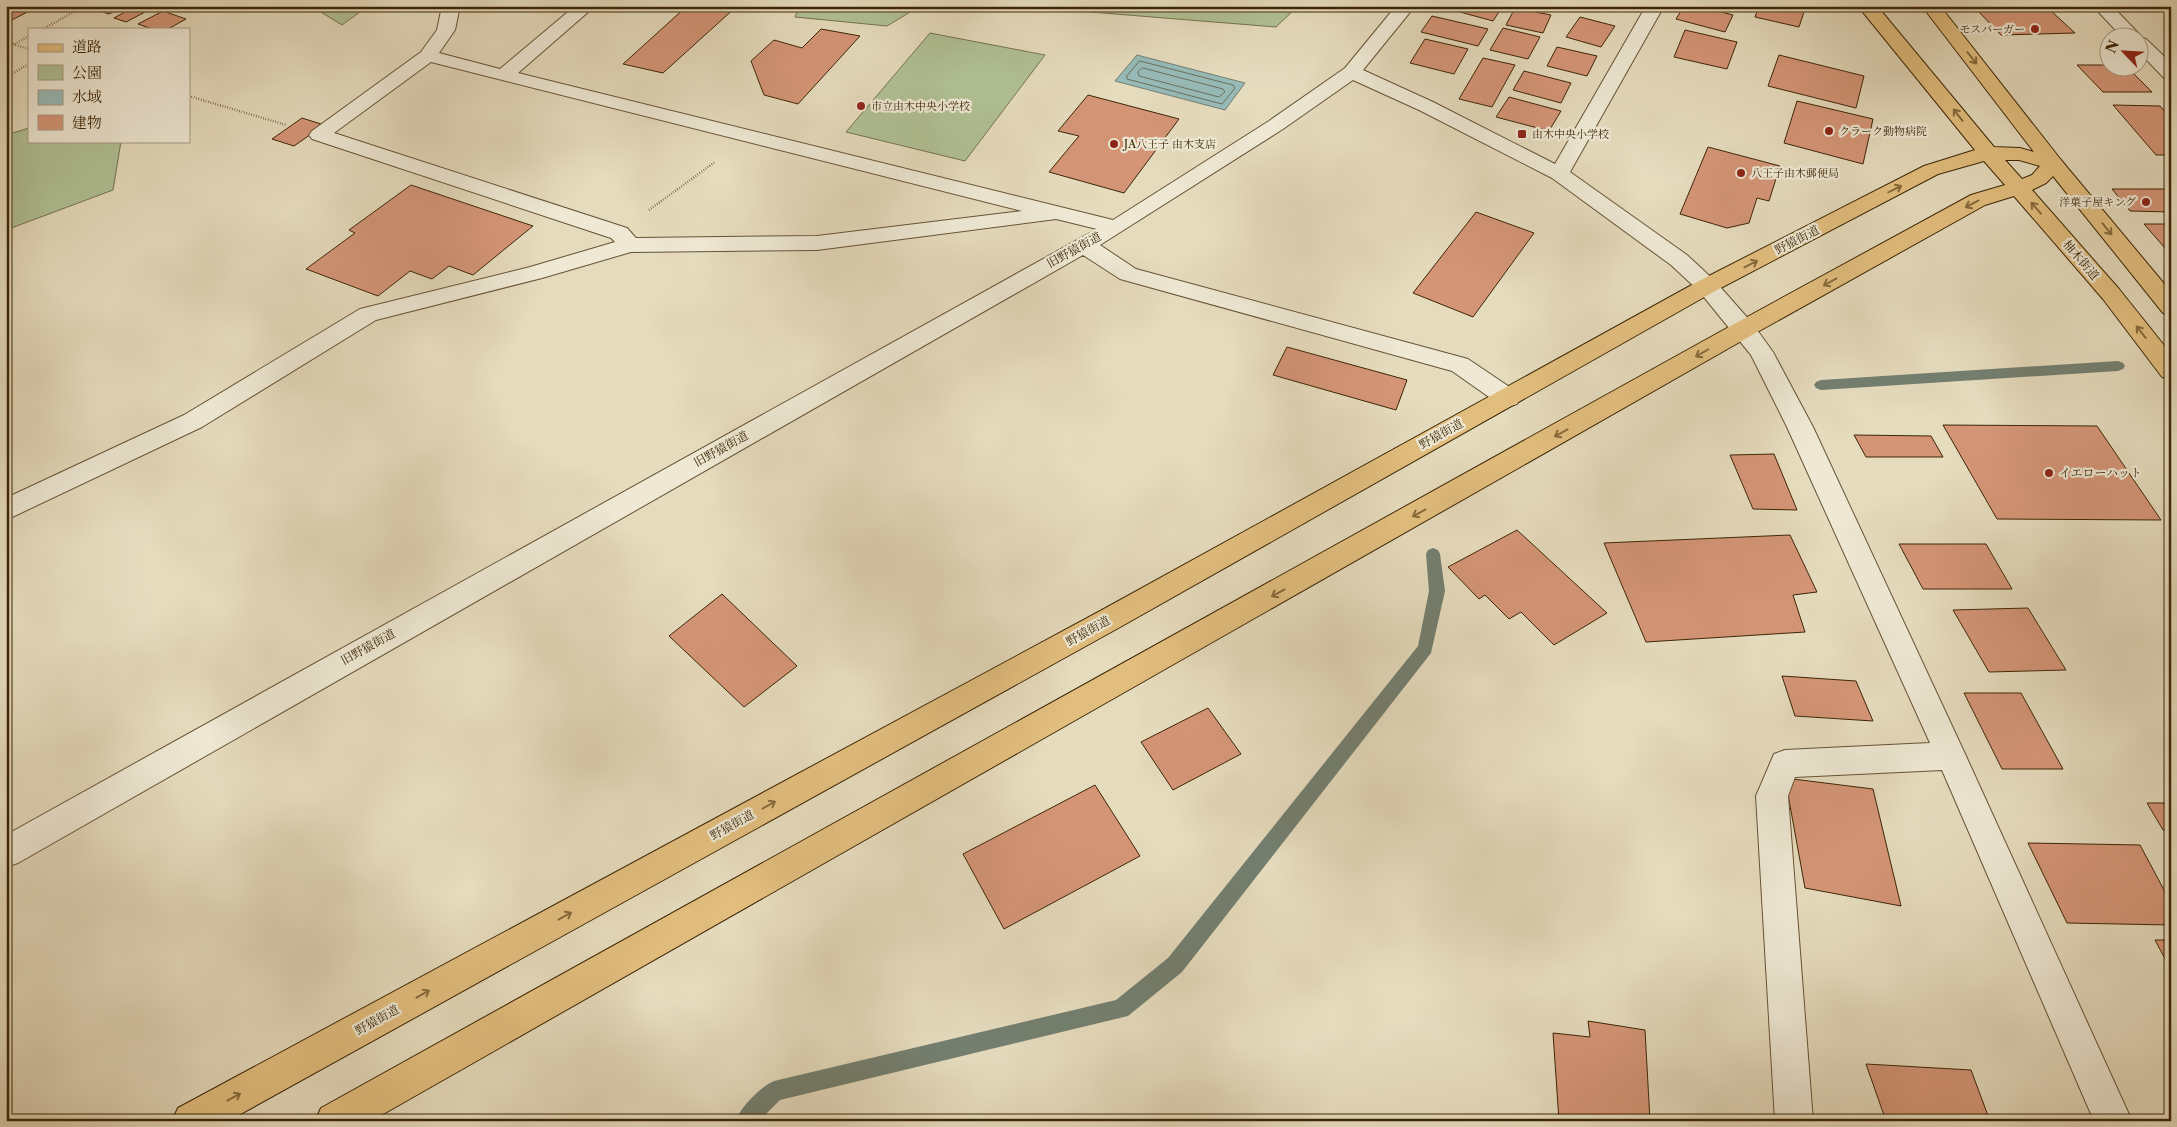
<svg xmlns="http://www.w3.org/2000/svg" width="2177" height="1127" font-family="'Libre Caslon Text','Noto Serif JP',serif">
<rect width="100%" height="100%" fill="#e5dbbd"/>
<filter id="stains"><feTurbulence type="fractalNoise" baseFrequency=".004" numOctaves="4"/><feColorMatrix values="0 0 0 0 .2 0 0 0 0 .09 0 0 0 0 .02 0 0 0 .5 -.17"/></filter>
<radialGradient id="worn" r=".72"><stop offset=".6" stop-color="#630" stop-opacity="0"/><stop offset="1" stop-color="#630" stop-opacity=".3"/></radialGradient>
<g fill="#b0c195" stroke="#76744d">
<path d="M311,6H360L364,9L342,25Z"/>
<path d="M799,6H920L887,26L795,17Z"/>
<path d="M1016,6H1298L1276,27Z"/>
<path d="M930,33L1045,55L965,161L846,132Z"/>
<path d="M29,128V141H121L113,190L6,230V135Z"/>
</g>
<path fill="#97bab7" stroke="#737f70" d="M1137,55L1245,83L1225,110L1115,81Z"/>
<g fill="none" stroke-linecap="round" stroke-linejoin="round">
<g stroke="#6a705e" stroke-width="1">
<path d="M1140,61L1233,85L1235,88L1222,104L1127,79V76Z"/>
<path d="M1143,68L1223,89L1225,92L1219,97L1139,76L1138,72Z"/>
</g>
<g fill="#737f70" fill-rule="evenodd">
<path d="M2118,361L2123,363L2125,366L2123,369L2118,371L1821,390L1816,388L1814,385L1816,382L1821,380Z"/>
<path d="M1433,548L1438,550L1440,554L1445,591L1431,653L1182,972L1128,1016L780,1100L759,1121H735C741,1107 760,1087 774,1081L1116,1000L1168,958L1418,646L1429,591L1426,554L1428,550Z"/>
</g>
</g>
<g fill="#d49577" stroke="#3c2605">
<path d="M6,6H39L6,23Z"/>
<path d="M85,6H125L109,14Z"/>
<path d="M687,6H737L663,73L623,64Z"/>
<path d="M1438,6H1503L1493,21Z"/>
<path d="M1684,6H1698L1733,15L1725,32L1676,19Z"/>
<path d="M1759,6H1806L1799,27L1755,17Z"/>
<path d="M132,8L145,12L126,22L114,18Z"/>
<path d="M1515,8L1551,15L1543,33L1506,25Z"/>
<path d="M2050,10L2075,33L2001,35L1978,11Z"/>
<path d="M163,11L186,19L168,29H152L138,24Z"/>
<path d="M1432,16L1488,29L1478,46L1421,32Z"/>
<path d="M1580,17L1615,26L1601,47L1566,37Z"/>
<path d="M1503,28L1540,37L1528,59L1490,50Z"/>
<path d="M821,29L860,36L798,104L764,95L751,61L774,40L802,48Z"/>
<path d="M1685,30L1737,42L1727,69L1674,57Z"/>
<path d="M1425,39L1468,49L1454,74L1410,63Z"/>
<path d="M1557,47L1597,56L1587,76L1547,66Z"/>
<path d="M1779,55L1864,76L1856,108L1768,86Z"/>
<path d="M1483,58L1515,65L1492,107L1459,99Z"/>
<path d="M2077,65H2110V68H2128L2152,92H2103Z"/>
<path d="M1524,71L1571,83L1561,103L1513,90Z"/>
<path d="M1088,95L1179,119L1124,193L1049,172L1079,136L1058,131Z"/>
<path d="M1509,97L1561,111L1549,131L1496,117Z"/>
<path d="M1797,101L1873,119L1863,164L1784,143Z"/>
<path d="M2113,105L2160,106L2171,118V155H2156Z"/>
<path d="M302,118L324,125L294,146L272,139Z"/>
<path d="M1708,147L1780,166L1769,201L1757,198L1749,223L1727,228L1680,214Z"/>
<path d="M411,185L533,226L473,275L449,266L432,279L410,271L378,296L306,269L355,233L349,230Z"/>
<path d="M2112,189H2169L2171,192V212L2130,211Z"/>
<path d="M1476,212L1534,233L1473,317L1413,293Z"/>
<path d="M2144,224H2171V255Z"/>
<path d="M1287,347L1407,380L1396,410L1273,375Z"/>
<path d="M1943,425L2097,426L2161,520L1997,519Z"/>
<path d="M1854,435L1931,436L1943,457H1866Z"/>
<path d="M1774,454L1797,510L1753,509L1730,455Z"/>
<path d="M1517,530L1607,613L1554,645L1521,612L1509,619L1485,595L1479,599L1448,567Z"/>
<path d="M1790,535L1817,592L1793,595L1805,632L1646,642L1604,543Z"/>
<path d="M1899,544H1986L2012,589H1923Z"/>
<path d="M722,594L797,666L744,707L669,636Z"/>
<path d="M2028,608L2066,670L1989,672L1953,610Z"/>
<path d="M1782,676L1856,681L1873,721L1795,716Z"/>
<path d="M1964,693H2021L2063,769H2002Z"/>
<path d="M1208,708L1241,754L1173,790L1141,742Z"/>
<path d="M1785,778L1873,789L1901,906L1805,888Z"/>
<path d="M1095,785L1140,856L1004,929L963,854Z"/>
<path d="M2147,803H2171V830H2163Z"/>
<path d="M2028,843L2140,845L2171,903V925L2067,923Z"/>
<path d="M2155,940H2171V970Z"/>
<path d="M1588,1021L1645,1030L1650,1121H1559L1553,1033L1590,1037Z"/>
<path d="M1866,1064L1971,1070L1990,1121H1886Z"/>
</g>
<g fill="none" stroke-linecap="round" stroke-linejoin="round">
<defs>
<g id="minor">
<path d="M442,6H460L455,30L439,53L500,69L575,6H595L518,73L1113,220L1269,121L1345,68L1396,6H1415L1363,70L1433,102L1555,164L1646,6H1664L1570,172L1687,255L1715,281L1752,323L1773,352L1813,427L1966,756L2132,1121H2094L1942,770L1795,777L1788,796L1813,1121H1775L1756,796L1774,754L1785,750L1930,743L1787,427L1751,355L1699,291L1671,265L1552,178L1419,110L1353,80L1283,129L1100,245L1136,269L1468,359L1517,392L1520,398L1517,404L1508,407L1499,404L1452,371L1120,279L1083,255L18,863L6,867V835L1097,229L1056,219L817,250L631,252L542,278L376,320L202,427L6,520V498L184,415L360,309L530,267L615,242L611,238L312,139L309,135L312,131L421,52L437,30ZM431,62L1022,211L817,236L636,238L627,228L334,133Z"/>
<path d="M2093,6H2112L2143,38L2146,39L2171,63V80L2164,78L2140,53V38H2123Z"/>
</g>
<path id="major" d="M1858,6H1877L1994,147L2020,148L2034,152L1922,6H1940L2061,160L2171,292V316L2163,313L2053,176L2046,183L2032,190L2119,289L2171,354V379L2162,377L2103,299L2014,196L1985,205L1752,335L371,1121H315L321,1108L1736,323L1971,195L2005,185L1984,161L1938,174L1715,291L1122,626L228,1121H172L178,1108L1102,610L1699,281L1924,166L1975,150ZM2005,160H2019L2040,166L2032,175L2022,179Z"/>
</defs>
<use href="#minor" stroke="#665333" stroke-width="2"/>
<use href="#major" stroke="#3c2605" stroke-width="2"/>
<g stroke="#3c2605" stroke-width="2.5" stroke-dasharray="0.5 2" stroke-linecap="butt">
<path d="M43,29L79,9"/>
<path d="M6,42L29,49"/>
<path d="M15,44L29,36"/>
<path d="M6,77L29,64"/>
<path d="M189,96L286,125"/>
<path d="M649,210L715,162"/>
</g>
<use href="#minor" fill="#eee8d4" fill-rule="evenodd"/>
<use href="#major" fill="#e2be7e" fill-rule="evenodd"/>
</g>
<defs><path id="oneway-shaft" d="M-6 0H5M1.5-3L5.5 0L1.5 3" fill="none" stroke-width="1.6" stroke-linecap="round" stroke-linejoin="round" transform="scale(1.25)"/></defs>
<g stroke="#876a3b">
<use href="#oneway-shaft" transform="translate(1972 58) rotate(52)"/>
<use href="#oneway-shaft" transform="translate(1958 115) rotate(-128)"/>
<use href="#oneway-shaft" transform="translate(1895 189) rotate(-27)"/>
<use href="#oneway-shaft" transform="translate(1972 204) rotate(152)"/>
<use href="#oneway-shaft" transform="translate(2036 208) rotate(-131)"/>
<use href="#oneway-shaft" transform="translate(2107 229) rotate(51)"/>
<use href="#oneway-shaft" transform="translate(1751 264) rotate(-27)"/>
<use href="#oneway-shaft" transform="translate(1830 282) rotate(151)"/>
<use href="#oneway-shaft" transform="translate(2141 332) rotate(-128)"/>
<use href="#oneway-shaft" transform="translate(1702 353) rotate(150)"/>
<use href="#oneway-shaft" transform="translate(1561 433) rotate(151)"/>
<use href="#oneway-shaft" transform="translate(1419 513) rotate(151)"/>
<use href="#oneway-shaft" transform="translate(1278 593) rotate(151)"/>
<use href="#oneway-shaft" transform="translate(769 805) rotate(-29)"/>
<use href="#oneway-shaft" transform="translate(565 916) rotate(-29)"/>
<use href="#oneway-shaft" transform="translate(423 994) rotate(-29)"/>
<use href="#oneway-shaft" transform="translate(234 1097) rotate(-29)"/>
</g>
<g fill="#8f2418" stroke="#eee8d4" stroke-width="2">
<circle cx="2035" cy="29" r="5"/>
<circle cx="861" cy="106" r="5"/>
<circle cx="1829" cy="131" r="5"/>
<rect x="1517" y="129" width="10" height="10" rx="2.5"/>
<circle cx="1114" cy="144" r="5"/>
<circle cx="1741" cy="173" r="5"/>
<circle cx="2146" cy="202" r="5"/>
<circle cx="2049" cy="473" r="5"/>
</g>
<g text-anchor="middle" stroke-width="4.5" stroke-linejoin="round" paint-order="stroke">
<g font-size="11" fill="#3c2605" stroke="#eee8d4" text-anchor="start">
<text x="2025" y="33" text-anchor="end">モスバーガー</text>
<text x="871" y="110">市立由木中央小学校</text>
<text x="1839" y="135">クラーク動物病院</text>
<text x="1532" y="138">由木中央小学校</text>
<text x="1124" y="148">JA八王子 由木支店</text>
<text x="1751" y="177">八王子由木郵便局</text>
<text x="2136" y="206" text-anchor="end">洋菓子屋キング</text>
</g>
<g font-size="12" fill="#3c2605" stroke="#eee8d4">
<text transform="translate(1797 240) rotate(-27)" y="4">野猿街道</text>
<text transform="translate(1074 250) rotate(-29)" y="4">旧野猿街道</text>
<text transform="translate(2081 260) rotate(49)" y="4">柚木街道</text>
<text transform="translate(1441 434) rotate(-29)" y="4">野猿街道</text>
<text transform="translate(721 449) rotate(-29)" y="4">旧野猿街道</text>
<text transform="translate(1088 631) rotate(-29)" y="4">野猿街道</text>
<text transform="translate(368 647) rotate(-29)" y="4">旧野猿街道</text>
<text transform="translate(732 825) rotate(-29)" y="4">野猿街道</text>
<text transform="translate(377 1020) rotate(-29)" y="4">野猿街道</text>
</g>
<g font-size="12" fill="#3c2605" stroke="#eee8d4" text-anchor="start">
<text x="2059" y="477">イエローハット</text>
</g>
</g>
<rect width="2177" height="1127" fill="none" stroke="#e5dbbd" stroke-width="25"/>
<rect x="8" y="8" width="2162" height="1112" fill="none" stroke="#3c2605" stroke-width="2.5"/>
<rect x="12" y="12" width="2152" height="1102" fill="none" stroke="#3c2605"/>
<rect x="28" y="28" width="162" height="115" fill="#eee8d4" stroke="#a79a81"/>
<rect x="38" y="44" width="25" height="8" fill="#e2be7e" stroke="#a79a81"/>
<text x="72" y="52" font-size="15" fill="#3c2605">道路</text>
<rect x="38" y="65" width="25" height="15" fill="#b0c195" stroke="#a79a81"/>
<text x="72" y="78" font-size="15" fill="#3c2605">公園</text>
<rect x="38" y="90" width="25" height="15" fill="#97bab7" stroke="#a79a81"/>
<text x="72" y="102" font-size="15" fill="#3c2605">水域</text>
<rect x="38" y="115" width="25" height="15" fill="#d49577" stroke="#a79a81"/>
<text x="72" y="128" font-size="15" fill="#3c2605">建物</text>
<g transform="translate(2124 52) rotate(295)"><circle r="24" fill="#eee8d4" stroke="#a79a81"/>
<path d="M0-4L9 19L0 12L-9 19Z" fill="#8f2418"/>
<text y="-8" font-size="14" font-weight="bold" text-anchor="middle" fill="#3c2605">N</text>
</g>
<rect width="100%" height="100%" filter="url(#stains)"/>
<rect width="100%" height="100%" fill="url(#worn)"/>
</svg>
